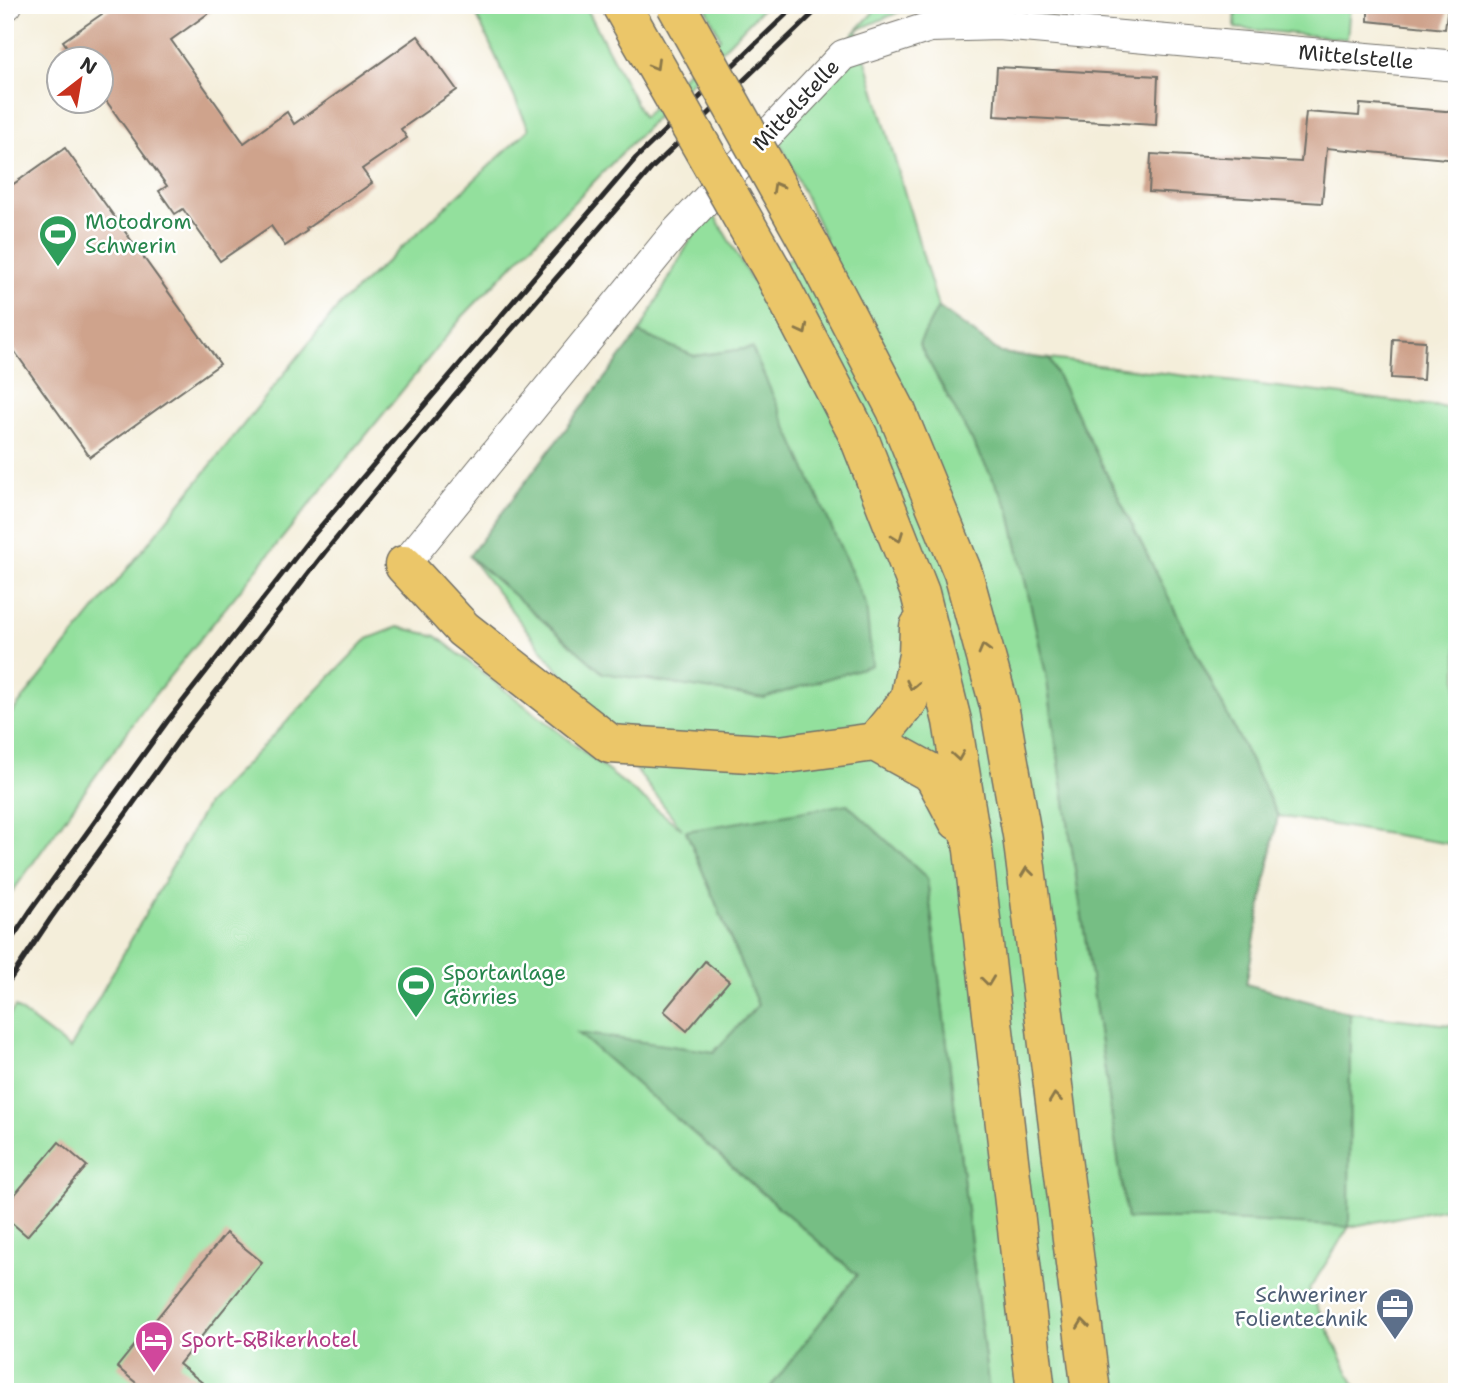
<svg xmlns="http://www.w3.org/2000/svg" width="1462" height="1397" font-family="'Shantell Sans',sans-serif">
<rect width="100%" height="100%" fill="#fff"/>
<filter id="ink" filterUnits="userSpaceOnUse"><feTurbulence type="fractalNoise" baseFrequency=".0143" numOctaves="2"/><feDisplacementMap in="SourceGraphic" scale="14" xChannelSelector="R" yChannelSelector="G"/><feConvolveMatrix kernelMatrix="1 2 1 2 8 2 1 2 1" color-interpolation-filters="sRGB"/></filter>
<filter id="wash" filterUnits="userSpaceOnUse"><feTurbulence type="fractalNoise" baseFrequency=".00686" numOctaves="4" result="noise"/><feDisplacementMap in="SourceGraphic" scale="28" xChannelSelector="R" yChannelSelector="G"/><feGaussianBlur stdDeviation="1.57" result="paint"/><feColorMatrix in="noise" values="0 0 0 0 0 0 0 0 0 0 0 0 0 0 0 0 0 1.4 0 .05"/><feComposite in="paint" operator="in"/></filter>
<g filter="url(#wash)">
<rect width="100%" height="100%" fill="#f4eeda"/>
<g fill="#93e09d" stroke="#5f8664" stroke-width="2">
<path d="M472,5H585L643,117L720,38L705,5H766L463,316L148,703L5,902V721L338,307L529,129Z"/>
<path d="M880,5H1090L1088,16L901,11L857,30L938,307L919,344L1009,508L1046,674L1127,1219H1210L1349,1226L1350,1013L1457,1026V1206L1349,1227L1309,1290L1358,1392H989L927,878L686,831L758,1005L714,1052L579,1034L857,1275L767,1392H5V1022L15,1007L70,1049L207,804L367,639L398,627L436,636L682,829L469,556L603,673L752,348L694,356L639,333L694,233L712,211L752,281L825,238L775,132L857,30Z"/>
<path d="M1236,5H1350L1347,39L1235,28Z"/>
<path d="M1049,359L1457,409V845L1278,816Z"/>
</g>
<g fill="#76be84" stroke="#507458" stroke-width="2">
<path d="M938,307L1001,353L1049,359L1278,816L1246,984L1350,1013L1349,1227L1210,1219H1127L1046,674L1009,508L919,344Z"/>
<path d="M639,333L694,356L752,348L866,605L872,665L764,698L603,673L469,556Z"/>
<path d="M847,804L927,878L989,1392H767L857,1275L578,1033L714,1052L758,1005L686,831Z"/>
</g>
<g id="blocks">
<g fill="#cfa38c">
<path d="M115,5H220L171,40L244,143L287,112L294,124L418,36L457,90L401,129L407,138L362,169L372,183L306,229L307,231L285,246L271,226L220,261L183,209L175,214L159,191L167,186L102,95V60H76L63,41Z"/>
<path d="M1368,5H1448L1445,29L1368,21Z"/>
<path d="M997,67L1158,76L1156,125L994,116Z"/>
<path d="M1360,104L1457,112V160L1327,148L1322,203L1149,192L1151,154L1301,162L1306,112L1359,116Z"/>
<path d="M65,148L220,364L90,457L5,338V190Z"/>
<path d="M1393,339L1425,341L1423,380L1391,378Z"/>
<path d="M705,961L729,981L687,1031L664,1011Z"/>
<path d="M59,1142L87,1166L27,1236L5,1217V1206Z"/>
<path d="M226,1233L262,1262L179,1364L214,1392H147L117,1367Z"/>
</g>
</g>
</g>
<g filter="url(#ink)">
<use href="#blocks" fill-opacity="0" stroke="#716f68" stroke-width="2"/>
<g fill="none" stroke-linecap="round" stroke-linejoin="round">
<defs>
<g id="minor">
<path d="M5,6L7,5"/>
<path d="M404,565L674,234L843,55L930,27L999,25L1457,66"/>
</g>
<g id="trunk">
<path d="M811,247L896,410L963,573L999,705L1022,835L1091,1392"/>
<path d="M772,270L858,435L920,593L952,721L973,850L1036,1392"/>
<path d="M404,565L463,629L610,744L779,755L875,742L933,774L958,821"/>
<path d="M875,742L909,700L918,655L919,627"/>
</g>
</defs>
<use href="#minor" stroke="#716f68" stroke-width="32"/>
<use href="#trunk" stroke="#716f68" stroke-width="41"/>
<use href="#minor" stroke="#fff" stroke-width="30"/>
<use href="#trunk" stroke="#ebc669" stroke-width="38"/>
<g stroke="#2b2b2b" stroke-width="5">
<path d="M5,949L31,910L169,719L309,540L636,158L796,5"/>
<path d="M5,987L51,918L186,730L325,552L453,397L651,169L822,5"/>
</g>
<defs>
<g id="trunk-bridge">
<path d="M621,5L772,270"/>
<path d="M676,5L811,247"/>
</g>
</defs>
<use href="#trunk-bridge" stroke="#716f68" stroke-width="41" stroke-linecap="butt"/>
<use href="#trunk-bridge" stroke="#ebc669" stroke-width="38"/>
</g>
<defs><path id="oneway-chevron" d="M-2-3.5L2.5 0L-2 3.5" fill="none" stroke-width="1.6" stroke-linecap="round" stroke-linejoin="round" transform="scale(1.75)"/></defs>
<g stroke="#8b784a">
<use href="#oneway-chevron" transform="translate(655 65) rotate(60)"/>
<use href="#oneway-chevron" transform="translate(777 187) rotate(-119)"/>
<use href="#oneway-chevron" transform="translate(803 330) rotate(62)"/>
<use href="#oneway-chevron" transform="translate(898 537) rotate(69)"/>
<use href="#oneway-chevron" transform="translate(984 649) rotate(-105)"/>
<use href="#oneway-chevron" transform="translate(912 685) rotate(102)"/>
<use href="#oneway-chevron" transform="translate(958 756) rotate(81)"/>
<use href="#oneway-chevron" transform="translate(1027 872) rotate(-97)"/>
<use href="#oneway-chevron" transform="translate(988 981) rotate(83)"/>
<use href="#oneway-chevron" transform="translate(1055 1098) rotate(-97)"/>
<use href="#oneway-chevron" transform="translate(1083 1324) rotate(-97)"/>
</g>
</g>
<defs>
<symbol id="stadium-pin" viewBox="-11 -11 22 30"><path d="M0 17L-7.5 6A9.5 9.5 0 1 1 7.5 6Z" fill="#2e9e5b" stroke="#fff"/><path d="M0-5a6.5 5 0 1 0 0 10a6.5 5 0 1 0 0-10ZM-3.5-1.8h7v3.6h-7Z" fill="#fff"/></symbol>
<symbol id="office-pin" viewBox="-11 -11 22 30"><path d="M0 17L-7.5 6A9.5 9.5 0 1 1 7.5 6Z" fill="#5c6f8a" stroke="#fff"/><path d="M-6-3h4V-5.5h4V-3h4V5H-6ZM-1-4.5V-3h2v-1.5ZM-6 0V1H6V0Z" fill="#fff"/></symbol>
<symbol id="hotel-pin" viewBox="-11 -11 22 30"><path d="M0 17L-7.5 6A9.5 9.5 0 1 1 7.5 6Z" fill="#d1479c" stroke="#fff"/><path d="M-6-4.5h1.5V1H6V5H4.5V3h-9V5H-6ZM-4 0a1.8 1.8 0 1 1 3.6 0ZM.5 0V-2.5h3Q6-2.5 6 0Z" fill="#fff"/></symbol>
</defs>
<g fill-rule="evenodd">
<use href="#stadium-pin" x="36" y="212" width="44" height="60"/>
<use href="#stadium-pin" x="394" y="963" width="44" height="60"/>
<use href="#office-pin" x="1373" y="1285" width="44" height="60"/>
<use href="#hotel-pin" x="132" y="1318" width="44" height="60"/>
</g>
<g text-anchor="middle" stroke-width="5" stroke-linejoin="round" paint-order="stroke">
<g font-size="21" fill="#2b2b2b" stroke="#fff">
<text transform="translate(1356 57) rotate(5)" y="7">Mittelstelle</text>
<text transform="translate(796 105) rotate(-47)" y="7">Mittelstelle</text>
</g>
<g font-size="21" fill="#27864d" stroke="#fff" text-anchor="start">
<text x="85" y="229">Motodrom<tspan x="85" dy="24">Schwerin</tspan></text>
<text x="443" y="980">Sportanlage<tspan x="443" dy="24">Görries</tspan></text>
</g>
<g font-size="21" fill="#4e5e75" stroke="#fff" text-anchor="end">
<text x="1368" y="1302">Schweriner<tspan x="1368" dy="24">Folientechnik</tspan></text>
</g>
<g font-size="21" fill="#b23c85" stroke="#fff" text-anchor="start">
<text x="181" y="1347">Sport-&amp;Bikerhotel</text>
</g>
</g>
<rect width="1462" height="1397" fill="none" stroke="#fff" stroke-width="28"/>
<g transform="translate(80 80) rotate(31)"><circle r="33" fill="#ffffff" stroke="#aaaaaa" stroke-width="2"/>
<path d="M0-5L12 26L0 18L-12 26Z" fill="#c8321e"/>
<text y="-10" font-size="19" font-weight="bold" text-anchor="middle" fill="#2b2b2b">N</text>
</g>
</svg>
